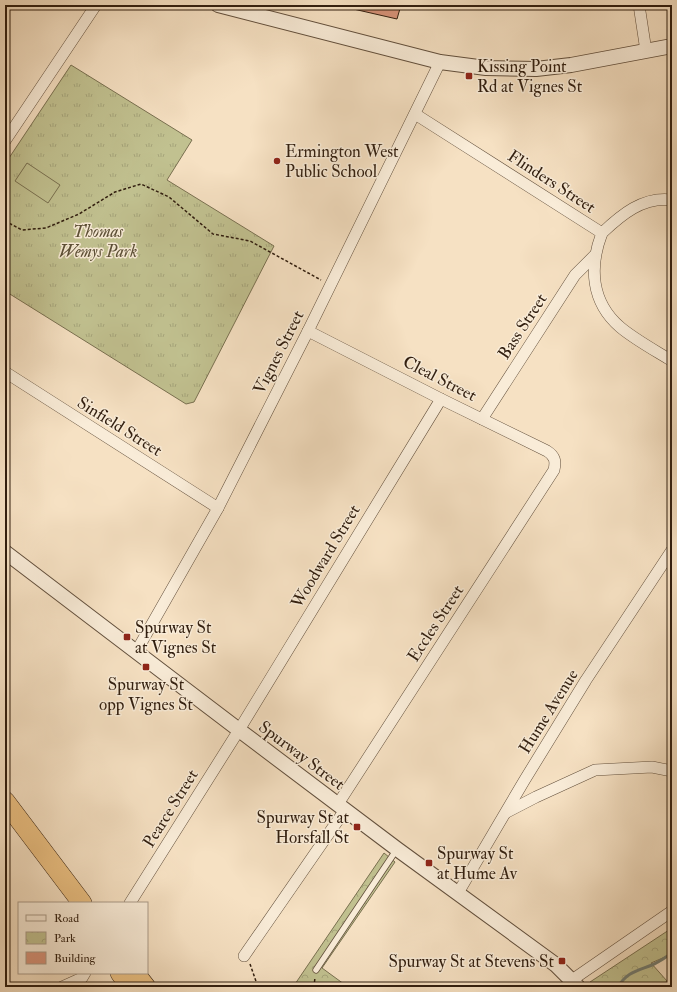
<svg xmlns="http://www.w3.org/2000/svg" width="677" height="992" font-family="'IM FELL Double Pica',serif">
<defs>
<pattern id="grass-tufts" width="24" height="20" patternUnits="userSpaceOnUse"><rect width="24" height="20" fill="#c1c190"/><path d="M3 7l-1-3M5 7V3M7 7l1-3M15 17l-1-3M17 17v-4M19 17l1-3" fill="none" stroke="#a6a57b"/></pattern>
<pattern id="park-crowns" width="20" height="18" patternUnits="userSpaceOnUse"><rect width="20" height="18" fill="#c1c190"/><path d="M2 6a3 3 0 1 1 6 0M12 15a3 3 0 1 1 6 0" fill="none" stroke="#a6a57b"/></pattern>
</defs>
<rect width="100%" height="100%" fill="#f6e1c3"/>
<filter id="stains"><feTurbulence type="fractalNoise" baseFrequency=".005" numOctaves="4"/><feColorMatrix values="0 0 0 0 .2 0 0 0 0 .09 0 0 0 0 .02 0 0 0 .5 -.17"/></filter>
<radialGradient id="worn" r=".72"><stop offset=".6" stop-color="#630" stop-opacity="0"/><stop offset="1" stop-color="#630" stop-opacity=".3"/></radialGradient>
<path fill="url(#grass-tufts)" stroke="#797050" d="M71,65L192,140L167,180L274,246L194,402L186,404L5,291V164Z"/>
<g fill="url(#park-crowns)" stroke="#797050">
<path d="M384,853L395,862L322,968L348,987H293Z"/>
<path d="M672,928V954L651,963L667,981L660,987H594L590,982Z"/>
</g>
<path fill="#c1c190" stroke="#797050" d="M27,163L60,185L48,203L15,181Z"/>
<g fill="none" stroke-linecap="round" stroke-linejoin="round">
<path stroke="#727d73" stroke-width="3" d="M618,987C627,972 637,971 652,965C659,962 666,957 672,953"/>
</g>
<path fill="#d9947b" stroke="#311e0f" d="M350,5H401L397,19L349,8Z"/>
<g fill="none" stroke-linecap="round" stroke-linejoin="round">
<defs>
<path id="service" d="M316,970L397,849"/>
<g id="minor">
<path d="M639,5L646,51"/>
<path d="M415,114L602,233C621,215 643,196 672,200"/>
<path d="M5,141L96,5"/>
<path d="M602,233C589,267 591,302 620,327C634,339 656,351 672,361"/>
<path d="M308,331L441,399L547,451C555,456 556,461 554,470L338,804"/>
<path d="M5,372L218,508"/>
<path d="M482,419L575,275L595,255"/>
<path d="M136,652L218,508L308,331L440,62"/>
<path d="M507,812L536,797L595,770L652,767L672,771"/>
<path d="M458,893L524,781L586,680L672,550"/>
<path d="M130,903L239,730L441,399"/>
<path d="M244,956L345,810"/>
<path d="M572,980L672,911"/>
<path d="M62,987L82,978L85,973"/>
</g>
<g id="tertiary">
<path d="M218,5L440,62L486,68L536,69L571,65L672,46"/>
<path d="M5,552L239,730L397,849L556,965L578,987"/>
</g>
<g id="trunk">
<path d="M5,801L82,903"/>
<path d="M120,973L130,987"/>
<path d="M135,973L146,987"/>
</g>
</defs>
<use href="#service" stroke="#624f3c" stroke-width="7"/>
<use href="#minor" stroke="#624f3c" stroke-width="12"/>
<use href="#tertiary" stroke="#624f3c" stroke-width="16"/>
<use href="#trunk" stroke="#311e0f" stroke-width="20"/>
<g stroke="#311e0f" stroke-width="1.5" stroke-dasharray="3 2" stroke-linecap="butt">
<path d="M5,221L22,230L46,228L79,214L115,192L141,184L169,197L213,234L250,241L321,280"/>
<path d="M250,964L258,987"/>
<path d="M314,987L315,977"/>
</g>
<use href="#service" stroke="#f9ecd8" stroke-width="5.5"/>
<use href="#minor" stroke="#f9ecd8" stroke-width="11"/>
<use href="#tertiary" stroke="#f9ecd8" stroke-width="14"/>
<use href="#trunk" stroke="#ebc082" stroke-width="19"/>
</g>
<g fill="#8f2418" stroke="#f9ecd8" stroke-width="1.5">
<rect x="465" y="72" width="8" height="8" rx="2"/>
<circle cx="277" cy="161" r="4"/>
<rect x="123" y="633" width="8" height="8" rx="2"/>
<rect x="142" y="663" width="8" height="8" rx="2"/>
<rect x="353" y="823" width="8" height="8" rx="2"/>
<rect x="425" y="859" width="8" height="8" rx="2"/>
<rect x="558" y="957" width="8" height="8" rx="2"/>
</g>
<g text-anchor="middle" stroke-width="3" stroke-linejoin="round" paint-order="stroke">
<g font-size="17" fill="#311e0f" stroke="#f9ecd8" text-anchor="start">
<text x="477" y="72">Kissing Point<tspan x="477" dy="20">Rd at Vignes St</tspan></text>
<text x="285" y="157">Ermington West<tspan x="285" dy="20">Public School</tspan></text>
<text x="135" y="633">Spurway St<tspan x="135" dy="20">at Vignes St</tspan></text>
<text x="146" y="690" text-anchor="middle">Spurway St<tspan x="146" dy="20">opp Vignes St</tspan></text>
<text x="349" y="823" text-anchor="end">Spurway St at<tspan x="349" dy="20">Horsfall St</tspan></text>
<text x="437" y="859">Spurway St<tspan x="437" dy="20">at Hume Av</tspan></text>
<text x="554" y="967" text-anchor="end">Spurway St at Stevens St</text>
</g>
<g font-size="17" fill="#311e0f" stroke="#f9ecd8">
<text transform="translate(552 181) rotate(33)" y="6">Flinders Street</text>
<text transform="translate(522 326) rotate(-57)" y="6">Bass Street</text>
<text transform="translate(278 352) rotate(-63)" y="6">Vignes Street</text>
<text transform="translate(440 378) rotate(27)" y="6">Cleal Street</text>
<text transform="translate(120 426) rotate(32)" y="6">Sinfield Street</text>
<text transform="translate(325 556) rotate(-59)" y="6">Woodward Street</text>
<text transform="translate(435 623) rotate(-57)" y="6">Eccles Street</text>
<text transform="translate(548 711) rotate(-58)" y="6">Hume Avenue</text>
<text transform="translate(302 755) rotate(37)" y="6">Spurway Street</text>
<text transform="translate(170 808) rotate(-58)" y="6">Pearce Street</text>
</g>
<g font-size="17" font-style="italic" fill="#5c4f36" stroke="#f9ecd8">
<text x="98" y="237">Thomas<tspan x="98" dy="20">Wemys Park</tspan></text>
</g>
</g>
<rect width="677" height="992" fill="none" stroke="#f6e1c3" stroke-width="20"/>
<rect x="6" y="6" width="665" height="980" fill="none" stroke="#311e0f" stroke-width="2"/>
<rect x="10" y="10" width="657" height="972" fill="none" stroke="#311e0f"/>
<rect x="18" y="902" width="130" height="72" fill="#f9ecd8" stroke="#a99a88"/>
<rect x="26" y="915" width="20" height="6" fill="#f9ecd8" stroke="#a99a88"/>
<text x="54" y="922" font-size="12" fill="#311e0f">Road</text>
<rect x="26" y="932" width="20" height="12" fill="url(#park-crowns)" stroke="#a99a88"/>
<text x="54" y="942" font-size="12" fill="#311e0f">Park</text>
<rect x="26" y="952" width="20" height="12" fill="#d9947b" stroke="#a99a88"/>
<text x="54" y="962" font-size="12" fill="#311e0f">Building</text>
<rect width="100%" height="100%" filter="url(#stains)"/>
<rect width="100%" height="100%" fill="url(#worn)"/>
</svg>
